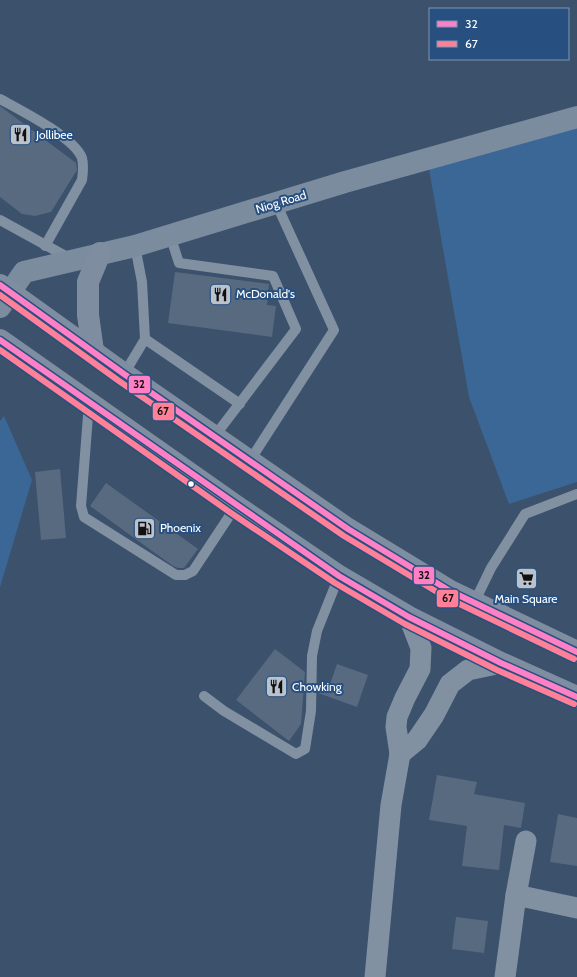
<svg xmlns="http://www.w3.org/2000/svg" width="577" height="977" font-family="Cabin,sans-serif">
<rect width="100%" height="100%" fill="#3b516c"/>
<g fill="#3b6796">
<path d="M577,125V482L509,504L469,397L429,169Z"/>
<path d="M4,416L32,480L0,587V421Z"/>
</g>
<g fill="#586a7f">
<path d="M0,106L76,163L77,170L51,212L35,216L22,214L0,197Z"/>
<path d="M175,272L269,284L267,305L276,306L272,337L168,323Z"/>
<path d="M60,469L66,538L41,540L35,472Z"/>
<path d="M106,483L198,549L184,568H178L173,566L90,506Z"/>
<path d="M275,649L305,672L301,724L289,741L236,700Z"/>
<path d="M337,664L368,675L357,707L318,693V682L328,690Z"/>
<path d="M437,775L477,782L474,794L525,803L521,828L504,825L499,870L462,866L467,826L429,820Z"/>
<path d="M558,814L577,818V866L550,862Z"/>
<path d="M456,917L488,921L484,953L452,949Z"/>
</g>
<g fill="none" stroke-linecap="round" stroke-linejoin="round">
<g stroke="#8191a2" stroke-width="10">
<path d="M0,99C20,110 74,137 82,158C84,166 83,172 82,180L45,246"/>
<path d="M0,220L69,258"/>
<path d="M170,235L179,263L273,276L296,329L214,437"/>
<path d="M145,339L240,404"/>
<path d="M124,374L145,339L142,282L135,246"/>
<path d="M89,403L81,506L84,517L176,575H185L193,571L236,506"/>
<path d="M249,462L334,330L276,203"/>
<path d="M474,603L491,568L525,514L577,494"/>
<path d="M204,696L224,711L296,754L305,749L311,711L312,656L317,631L339,576"/>
</g>
<g stroke="#8191a2" stroke-width="21">
<path d="M400,754L417,740L434,715L450,684L468,670L501,663"/>
<path d="M516,895L526,841"/>
<path d="M375,977L391,805L400,754L396,727L397,717L405,698L420,669L421,648L409,617"/>
<path d="M505,977L516,895L577,908"/>
</g>
<path stroke="#7c8c9f" stroke-width="22" d="M0,307L24,272L135,246L345,182L577,117"/>
<g stroke="#7f8da0" stroke-width="22">
<path d="M0,285L124,374L348,529L450,591L577,652"/>
<path d="M0,340L236,506L339,576L409,617L501,663L577,697"/>
<path d="M93,351L88,315V282L100,253"/>
</g>
<defs>
<g id="bus-1">
<path d="M0,285L124,374L348,529L450,591L577,652"/>
<path d="M0,340L339,576L409,617L501,663L577,697"/>
</g>
<g id="bus-2">
<path d="M0,295L119,381L344,536L447,598L574,659"/>
<path d="M0,350L231,513L335,583L405,624L497,670L574,704"/>
</g>
</defs>
<use href="#bus-1" stroke="#275080" stroke-width="9"/>
<use href="#bus-2" stroke="#275080" stroke-width="9"/>
<use href="#bus-1" stroke="#ff80c5" stroke-width="6"/>
<use href="#bus-2" stroke="#ff8098" stroke-width="6"/>
</g>
<defs>
<symbol id="restaurant-square" viewBox="-11 -11 22 22"><rect x="-9" y="-9" width="18" height="18" rx="4" fill="#bac2cc" stroke="#275080"/><path d="M-5-6h1v4h1v-4h1v4h1v-4h1v5L-1.5 .5V6h-2V.5L-5-1ZM5-6V6H3V1.5H1.5Q1.5-4 5-6Z" fill="#111"/></symbol>
<symbol id="fuel-square" viewBox="-11 -11 22 22"><rect x="-9" y="-9" width="18" height="18" rx="4" fill="#bac2cc" stroke="#275080"/><path d="M-5.5-6h7V0h2V4h1.3V-2.5L3-4.5l.8-.8L6-3V5H2.5V1h-1V6h-7ZM-4.2-4.7v3.2H.2V-4.7Z" fill="#111"/></symbol>
<symbol id="supermarket-square" viewBox="-11 -11 22 22"><rect x="-9" y="-9" width="18" height="18" rx="4" fill="#bac2cc" stroke="#275080"/><path d="M-6-5.5h2.5l.6 2H6L4.5 2H-2.5L-4.4-4H-6ZM-1.5 3.2a1.3 1.3 0 1 0 .1 0ZM3 3.2a1.3 1.3 0 1 0 .1 0Z" fill="#111"/></symbol>
</defs>
<g fill-rule="evenodd">
<use href="#restaurant-square" x="8" y="122" width="25" height="25"/>
<use href="#restaurant-square" x="208" y="282" width="25" height="25"/>
<use href="#fuel-square" x="132" y="516" width="25" height="25"/>
<use href="#supermarket-square" x="514" y="566" width="25" height="25"/>
<use href="#restaurant-square" x="264" y="674" width="25" height="25"/>
</g>
<circle fill="#fff" stroke="#275080" stroke-width="1.5" cx="191" cy="484" r="3.5"/>
<g text-anchor="middle" stroke-width="4" stroke-linejoin="round" paint-order="stroke">
<g font-size="12" fill="#fff" stroke="#275080" text-anchor="start">
<text x="36" y="139">Jollibee</text>
<text x="236" y="298">McDonald's</text>
<text x="160" y="532">Phoenix</text>
<text x="526" y="603" text-anchor="middle">Main Square</text>
<text x="292" y="691">Chowking</text>
</g>
<g font-size="12" fill="#fff" stroke="#275080">
<text transform="translate(281 202) rotate(-17)" y="4">Niog Road</text>
</g>
</g>
<g stroke="#275080" stroke-width="1.5">
<rect x="128" y="375" width="23" height="19" rx="4" fill="#ff80c5"/>
<rect x="152" y="402" width="23" height="19" rx="4" fill="#ff8098"/>
<rect x="413" y="566" width="22" height="19" rx="4" fill="#ff80c5"/>
<rect x="436" y="589" width="23" height="19" rx="4" fill="#ff8098"/>
</g>
<g font-size="11" text-anchor="middle" font-weight="bold" fill="#111">
<text x="139" y="388">32</text>
<text x="163" y="415">67</text>
<text x="424" y="579">32</text>
<text x="448" y="602">67</text>
</g>
<rect x="429" y="8" width="140" height="52" fill="#275080" stroke="#7d96b3"/>
<rect x="437" y="21" width="20" height="6" fill="#ff80c5" stroke="#7d96b3"/>
<text x="465" y="28" font-size="12" fill="#ffffff">32</text>
<rect x="437" y="41" width="20" height="6" fill="#ff8098" stroke="#7d96b3"/>
<text x="465" y="48" font-size="12" fill="#ffffff">67</text>
</svg>
